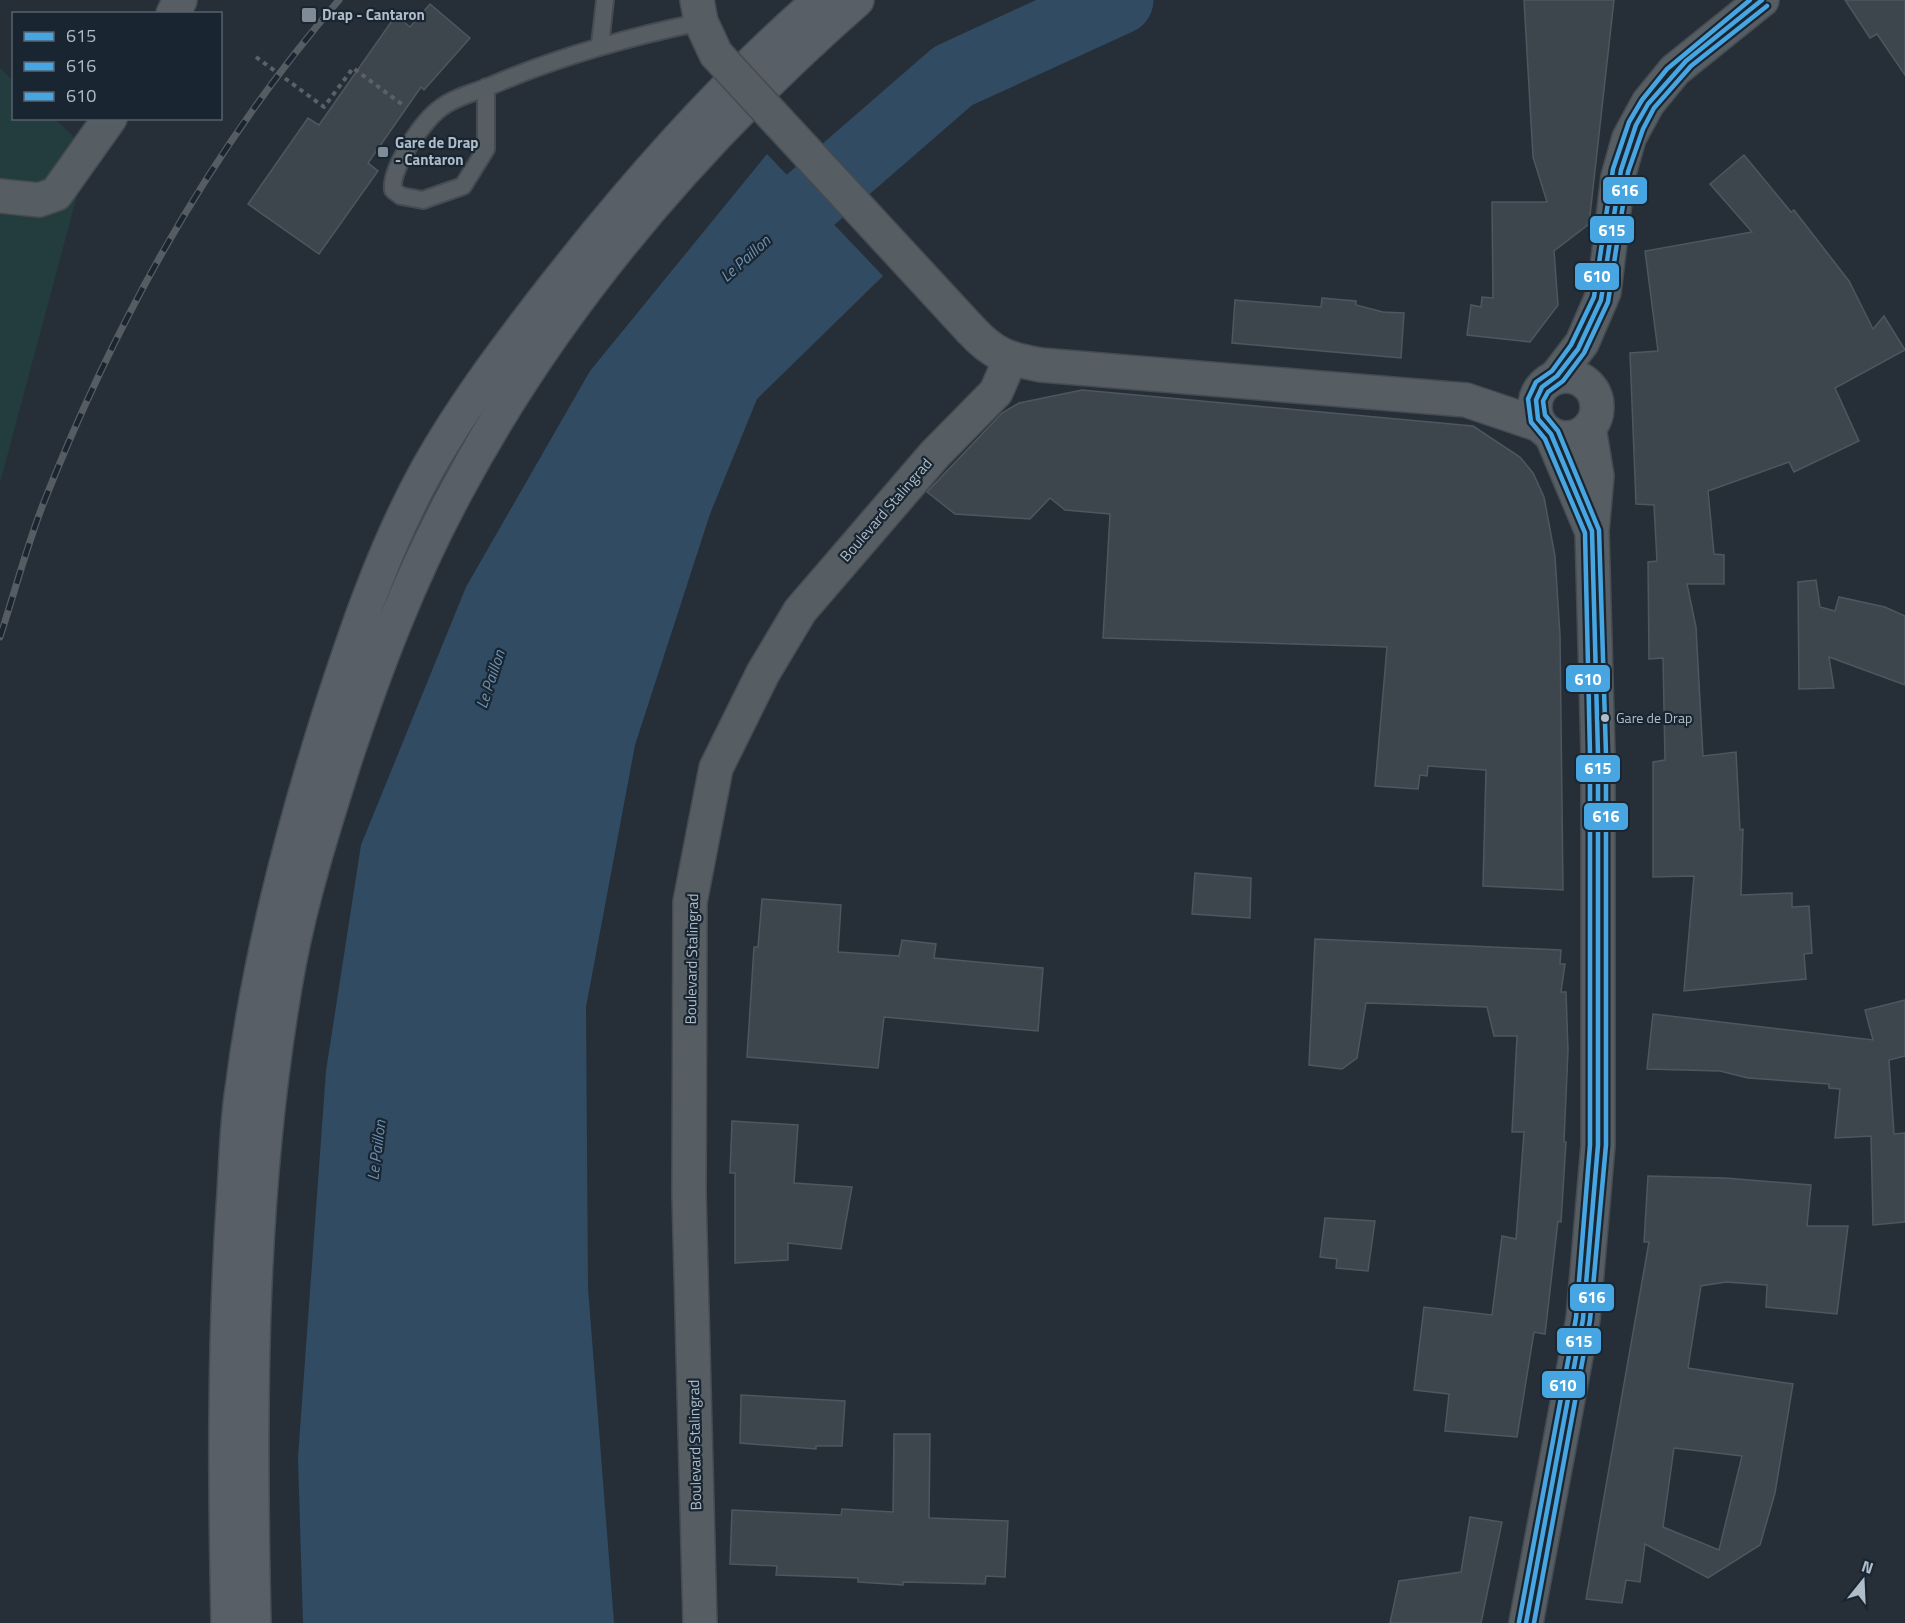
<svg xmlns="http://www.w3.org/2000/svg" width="1905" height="1623" font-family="'Titillium Web',sans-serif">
<rect width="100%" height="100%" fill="#262f37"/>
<path fill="#233c3d" d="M0,68L13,80L14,118L55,119L89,151L0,483Z"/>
<path fill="#314b63" d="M767,154L883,276L757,399L710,514L635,745L586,1007L588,1288L614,1623H303L298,1457L326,1071L361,845L466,587L590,371Z"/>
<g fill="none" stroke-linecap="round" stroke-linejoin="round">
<path stroke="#314b63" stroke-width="69" d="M739,262L953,76L1119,0"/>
</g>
<g fill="#3e464d" stroke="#4e565f" stroke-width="1.5" fill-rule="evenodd">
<path d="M1524,0H1614L1589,224L1554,251L1558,305L1530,342L1467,335L1471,305L1481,307L1482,297L1493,298L1492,202H1547L1533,157Z"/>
<path d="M1845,0H1905V75L1877,34L1870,38Z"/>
<path d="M430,4L470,38L424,90L421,87L368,163L378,171L319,254L248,204L308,118L319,125L396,15L410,27Z"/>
<path d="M1744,155L1791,212L1794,210L1849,281L1873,329L1884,316L1905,350L1835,388L1859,441L1794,472L1789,462L1708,491L1714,554L1724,555V584H1687L1696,627L1703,756L1736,752L1740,830L1743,829L1741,895L1792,893V907L1809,906L1812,953L1804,954L1806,979L1684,991L1694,876L1653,877V762L1665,760L1663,658L1649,659L1648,562L1657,561L1654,505L1636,504L1630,353L1658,351L1645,251L1752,232L1710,184Z"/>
<path d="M1322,298L1356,301V305L1383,312L1404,313L1401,358L1232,343L1235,300L1321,307Z"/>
<path d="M1082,390L1473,426L1520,457L1533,473L1544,497L1555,556L1560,635L1563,890L1483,886L1486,770L1428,766L1427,776L1420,775L1418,789L1375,786L1387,647L1103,638L1110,514L1065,510L1050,498L1030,519L955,514L927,492L1002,413L1019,403Z"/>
<path d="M1816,580L1820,607L1835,611L1839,597L1885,607L1905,616V685L1829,657L1834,688L1799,689L1798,582Z"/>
<path d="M1195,873L1251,878L1250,918L1192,914Z"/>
<path d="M762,899L841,905L838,952L899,956L902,940L936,944L934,958L1043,968L1038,1031L884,1017L878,1068L747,1057L754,947H758Z"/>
<path d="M1315,939L1561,950L1560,964H1565L1561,992H1566L1568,1050L1564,1142H1566L1561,1222L1558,1221L1545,1334L1534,1332L1517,1437L1445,1431L1449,1394L1414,1390L1424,1307L1492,1315L1502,1236L1516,1239L1524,1132H1512L1517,1036H1494L1487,1007L1366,1003L1357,1058L1342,1069L1309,1065Z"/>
<path d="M1905,1000V1056L1889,1060L1894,1134L1905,1133V1222L1873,1225L1871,1136L1835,1138L1840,1089L1829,1088V1084L1748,1078L1720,1071L1647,1069L1653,1014L1873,1040L1865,1010Z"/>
<path d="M732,1121L798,1125L794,1183L852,1187L841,1249L788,1243V1260L735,1263V1173H730Z"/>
<path d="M1648,1176L1725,1178L1811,1185L1807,1226H1848L1837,1314L1766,1307L1767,1285L1726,1282L1701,1286L1688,1368L1793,1384L1775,1493L1760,1545L1708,1578L1645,1544L1640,1582L1626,1580L1622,1603L1586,1599L1649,1242H1644ZM1674,1448L1742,1456L1719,1550L1663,1527Z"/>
<path d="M1325,1218L1375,1221L1368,1271L1336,1268L1337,1259L1320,1257Z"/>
<path d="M741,1395L845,1401L842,1446H816V1449L740,1443Z"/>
<path d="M894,1434H930L929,1518L1008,1521L1005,1577L986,1576L985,1584L903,1582V1585L858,1582V1578L776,1575L777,1566L730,1564L732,1510L841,1515L842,1509L893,1512Z"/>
<path d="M1470,1517L1502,1522L1481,1623H1390L1399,1581L1461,1572Z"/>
</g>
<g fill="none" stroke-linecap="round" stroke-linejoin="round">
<defs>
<g id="service">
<path d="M600,45L605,0"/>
<path d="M486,87V149L463,186L423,200L401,196L393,190C390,168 424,119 442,107C455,97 473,93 488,87C557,57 628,37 701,22"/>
</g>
<g id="minor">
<path d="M173,14L180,0"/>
<path d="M0,196L39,200L56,194L110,118"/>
<path d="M700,1623L689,1194L690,902L716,768L763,673L800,611L935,454L996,392L1010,360"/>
</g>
<g id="tertiary">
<path d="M697,0L701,22L716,54"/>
<path d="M971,330C994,355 1008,359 1041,365L1466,400L1540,425"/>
<circle cx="1566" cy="407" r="31"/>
<path d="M1555,378L1582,343L1604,292L1618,177L1629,138L1648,103L1675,70L1762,0"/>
<path d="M1551,434L1590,527"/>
<path d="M1526,1623L1583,1319L1598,1145V754L1592,531L1597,476L1589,428"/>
</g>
<g id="primary">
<path d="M228,1623C225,1484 224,1346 233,1208C236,1169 236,1129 242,1090C258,964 289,843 327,721C354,636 384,548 427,470C465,402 514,338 562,277C640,178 724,83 820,0"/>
<path d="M254,1623C249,1403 249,1181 289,964C302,896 323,829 344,763C375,669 410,576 458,488C558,301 699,139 857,0"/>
</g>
</defs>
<use href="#service" stroke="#454b51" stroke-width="20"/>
<use href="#minor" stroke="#454b51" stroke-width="36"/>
<use href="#tertiary" stroke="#454b51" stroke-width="36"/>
<use href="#primary" stroke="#434c53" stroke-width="36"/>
<path stroke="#5a6168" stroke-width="4" stroke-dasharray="4.5 4.5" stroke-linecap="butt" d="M256,57L324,107L353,68L403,105"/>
<use href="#service" stroke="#565e64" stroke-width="16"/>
<use href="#minor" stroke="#565e64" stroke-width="33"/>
<use href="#tertiary" stroke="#565e64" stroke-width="33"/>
<use href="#primary" stroke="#595f67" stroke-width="33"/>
<defs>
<path id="rail" d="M0,637C14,594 26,549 42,507C114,324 210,149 339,0"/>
</defs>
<use href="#rail" stroke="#555c62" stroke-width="7"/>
<use href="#rail" stroke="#192632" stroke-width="4.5" stroke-dasharray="14" stroke-linecap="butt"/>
<defs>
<path id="tertiary-bridge" d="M716,54L971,330"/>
</defs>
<use href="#tertiary-bridge" stroke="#454b51" stroke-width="36" stroke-linecap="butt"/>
<use href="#tertiary-bridge" stroke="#565e64" stroke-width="33"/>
<defs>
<path id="bus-1" d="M1526,1623L1583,1319L1598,1145V754L1592,531L1551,434L1538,419L1536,400L1542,387L1557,376L1578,349L1601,300L1621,170L1636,125L1648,104L1686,61L1762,0"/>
<path id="bus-2" d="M1534,1623L1590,1320L1606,1145V754L1599,530L1558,431L1545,415L1543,401L1548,392L1563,381L1584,353L1608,302L1628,172L1643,129L1654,108L1691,66L1767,6"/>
<path id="bus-3" d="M1519,1622L1576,1318L1590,1145V754L1585,533L1545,439L1531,422L1528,399L1536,382L1552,371L1571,345L1594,297L1613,169L1629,122L1642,100L1667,69L1750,0"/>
</defs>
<use href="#bus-1" stroke="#192632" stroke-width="9"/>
<use href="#bus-2" stroke="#192632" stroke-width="9"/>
<use href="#bus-3" stroke="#192632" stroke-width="9"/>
<use href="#bus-1" stroke="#47a6e1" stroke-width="4.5"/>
<use href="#bus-2" stroke="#47a6e1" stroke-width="4.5"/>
<use href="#bus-3" stroke="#47a6e1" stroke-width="4.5"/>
</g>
<g fill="#7f8b96" stroke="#192632" stroke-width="2">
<rect x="301" y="7" width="16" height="16" rx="3"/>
<rect x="377" y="146" width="12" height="12" rx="3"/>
</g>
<circle fill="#afbcc9" stroke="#192632" stroke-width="2" cx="1605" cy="718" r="5"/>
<g text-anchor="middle" stroke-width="4.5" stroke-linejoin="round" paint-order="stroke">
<g font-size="14" fill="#afbcc9" stroke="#192632" text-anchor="start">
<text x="1616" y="723">Gare de Drap</text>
</g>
<g font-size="15" font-weight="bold" fill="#afbcc9" stroke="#192632" text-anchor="start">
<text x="322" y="20">Drap - Cantaron</text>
<text x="395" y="148">Gare de Drap<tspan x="395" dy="17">- Cantaron</tspan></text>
</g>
<g font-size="15" fill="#afbcc9" stroke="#192632">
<text transform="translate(886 510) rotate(-49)" y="5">Boulevard Stalingrad</text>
<text transform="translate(692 959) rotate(-89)" y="5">Boulevard Stalingrad</text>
<text transform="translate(695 1445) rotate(-91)" y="5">Boulevard Stalingrad</text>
</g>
<g font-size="16" font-style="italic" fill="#6d91b0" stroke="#192632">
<text transform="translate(745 258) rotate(-42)" y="6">Le Paillon</text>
<text transform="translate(490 679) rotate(-72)" y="6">Le Paillon</text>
<text transform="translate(376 1150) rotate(-83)" y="6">Le Paillon</text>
</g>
</g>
<g stroke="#192632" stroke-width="2">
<rect x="1602" y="176" width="46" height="29" rx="6" fill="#47a6e1"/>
<rect x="1589" y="215" width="46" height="29" rx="6" fill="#47a6e1"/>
<rect x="1574" y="262" width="46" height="29" rx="6" fill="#47a6e1"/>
<rect x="1565" y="664" width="46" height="29" rx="6" fill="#47a6e1"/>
<rect x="1575" y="754" width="46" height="29" rx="6" fill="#47a6e1"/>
<rect x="1583" y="802" width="46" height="29" rx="6" fill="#47a6e1"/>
<rect x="1569" y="1283" width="46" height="29" rx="6" fill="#47a6e1"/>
<rect x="1556" y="1327" width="46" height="28" rx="6" fill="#47a6e1"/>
<rect x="1541" y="1370" width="45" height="29" rx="6" fill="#47a6e1"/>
</g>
<g font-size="16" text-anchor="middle" font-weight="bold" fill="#fff">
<text x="1625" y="196">616</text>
<text x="1612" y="236">615</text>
<text x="1597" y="282">610</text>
<text x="1588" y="685">610</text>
<text x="1598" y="774">615</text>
<text x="1606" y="822">616</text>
<text x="1592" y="1303">616</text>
<text x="1579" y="1347">615</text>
<text x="1563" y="1391">610</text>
</g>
<rect x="12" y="12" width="210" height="108" fill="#192632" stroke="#55626e" stroke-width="1.5"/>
<rect x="24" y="32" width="30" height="9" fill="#47a6e1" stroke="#55626e" stroke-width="1.5"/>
<text x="66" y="42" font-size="18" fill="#afbcc9">615</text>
<rect x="24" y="62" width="30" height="9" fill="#47a6e1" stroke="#55626e" stroke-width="1.5"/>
<text x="66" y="72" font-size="18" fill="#afbcc9">616</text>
<rect x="24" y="92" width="30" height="9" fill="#47a6e1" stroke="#55626e" stroke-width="1.5"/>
<text x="66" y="102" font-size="18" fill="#afbcc9">610</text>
<g transform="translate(1863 1581) rotate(18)" stroke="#192632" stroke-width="4.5" paint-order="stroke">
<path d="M0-4.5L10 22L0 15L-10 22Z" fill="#afbcc9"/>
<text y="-9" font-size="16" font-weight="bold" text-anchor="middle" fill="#afbcc9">N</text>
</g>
</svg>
